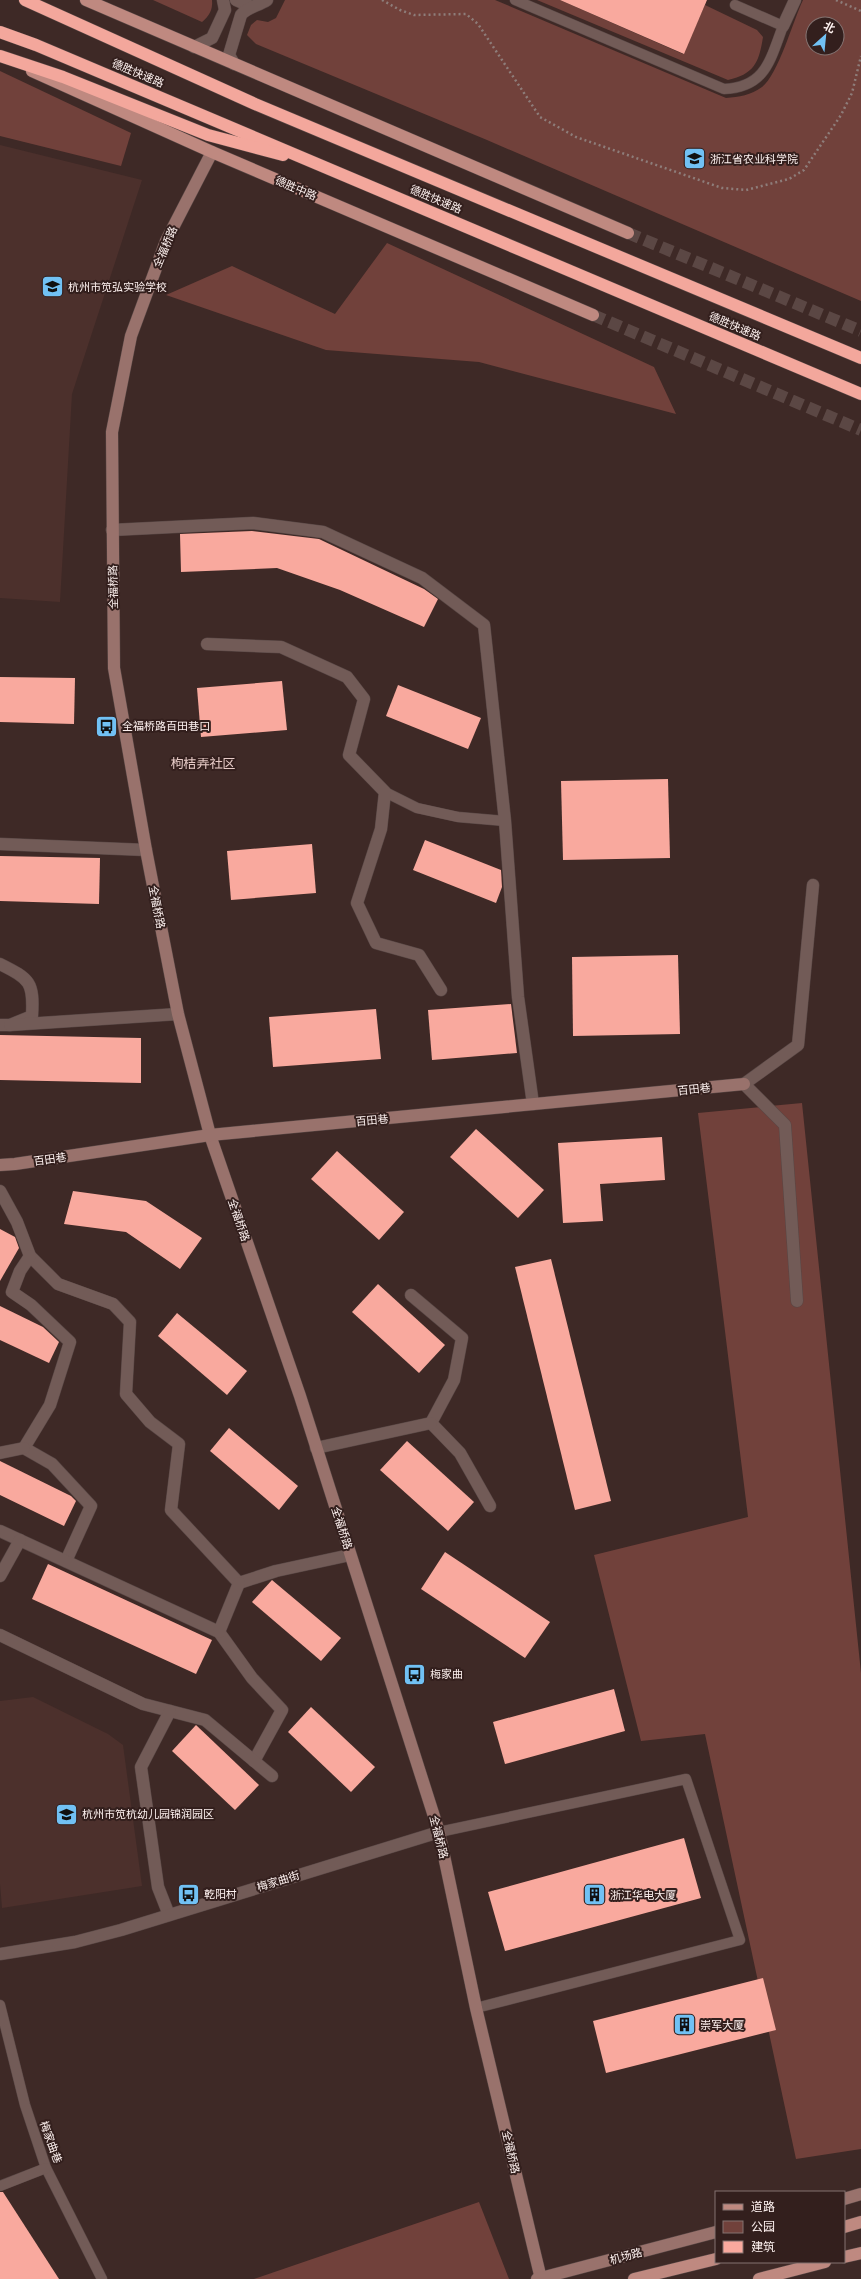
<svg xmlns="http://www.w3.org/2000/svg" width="861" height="2279" font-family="Arial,'Noto Sans SC',sans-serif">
<rect width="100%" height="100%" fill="#3e2926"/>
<g fill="#4c302c">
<path d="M0,145L142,180L72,394L60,602L0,598Z"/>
<path d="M33,1697L108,1734L123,1745L142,1886L2,1908L0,1884V1701Z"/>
</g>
<g fill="#71413b" fill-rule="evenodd">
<path d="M153,0H212C213,10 209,16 202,22Z"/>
<path d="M285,0H495L726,98C739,97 751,95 762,87C778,75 793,21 803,0H861V301L487,140L256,44L247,35L251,25L257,20L268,22L276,18ZM813,24H837V48H813Z"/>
<path d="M537,0H560L683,54L705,5L757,30L763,37C759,63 754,74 728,80Z"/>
<path d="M0,71L131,133L121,166L0,136Z"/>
<path d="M387,243L654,367L676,414L479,362L326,350L166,295L232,266L335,314Z"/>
<path d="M802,1103L861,1673V2149L796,2159L705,1734L641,1741L594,1555L748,1517L698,1113Z"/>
<path d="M479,2202L509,2279H254Z"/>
</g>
<g fill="#f9a99e">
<path d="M560,0H707L684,54Z"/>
<path d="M252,531L319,539L424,589L438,599L424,627L340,590L277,568L181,572L180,534Z"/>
<path d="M0,677L75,678L74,724L0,722Z"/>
<path d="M282,681L287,730L201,737L197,688Z"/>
<path d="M398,685L481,718L468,749L386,716Z"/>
<path d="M668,779L670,858L563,860L561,781Z"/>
<path d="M425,840L501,870L502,887L496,903L413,870Z"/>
<path d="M312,844L316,893L231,900L227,851Z"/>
<path d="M0,856L100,858L99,904L0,901Z"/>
<path d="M678,955L680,1034L573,1036L572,957Z"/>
<path d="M511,1004L517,1053L432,1060L428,1010Z"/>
<path d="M376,1009L381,1059L273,1067L269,1017Z"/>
<path d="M0,1035L141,1038V1083L0,1080Z"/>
<path d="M476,1129L544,1190L518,1218L450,1157Z"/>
<path d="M662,1137L665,1180L600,1184L603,1221L563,1223L558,1143Z"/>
<path d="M337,1151L404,1212L379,1240L311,1179Z"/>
<path d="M73,1191L146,1201L202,1238L180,1269L126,1232L64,1224Z"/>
<path d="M0,1229L15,1237L19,1248L0,1281Z"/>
<path d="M551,1259L611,1501L575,1510L515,1267Z"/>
<path d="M378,1284L445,1345L419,1373L352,1312Z"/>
<path d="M0,1306L43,1327L59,1342L49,1363L0,1340Z"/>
<path d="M177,1313L247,1371L227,1395L158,1336Z"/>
<path d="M229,1428L298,1486L279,1510L210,1451Z"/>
<path d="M407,1441L474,1502L448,1531L380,1470Z"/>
<path d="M0,1461L71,1496L76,1501L64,1526L0,1495Z"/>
<path d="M445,1552L550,1622L525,1658L421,1589Z"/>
<path d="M48,1564L212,1640L196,1674L32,1599Z"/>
<path d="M272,1580L341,1638L321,1661L252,1602Z"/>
<path d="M614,1689L625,1731L505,1764L493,1722Z"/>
<path d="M311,1707L375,1767L351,1792L288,1732Z"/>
<path d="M196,1725L259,1785L235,1810L172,1751Z"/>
<path d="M684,1838L701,1898L505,1951L488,1892Z"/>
<path d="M763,1978L776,2030L606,2073L593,2021Z"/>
<path d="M0,2192H3L59,2279H0Z"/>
</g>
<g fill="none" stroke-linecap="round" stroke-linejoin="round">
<g stroke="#5b4744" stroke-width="12" stroke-dasharray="12 6" stroke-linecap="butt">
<path d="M628,233L861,331"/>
<path d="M593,315L861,430"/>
</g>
<defs>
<g id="lane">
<path d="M515,0L724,89C766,87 770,60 783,26L735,5"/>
<path d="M385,792L417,808L458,817L505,821"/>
<path d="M439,1832L686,1779L740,1940L476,2008"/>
<path d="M0,2005L25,2105L46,2168L102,2279"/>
<path d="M0,2186L46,2168"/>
</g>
<g id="street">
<path d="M236,0L252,7"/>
<path d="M783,26L795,0"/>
<path d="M194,47L212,38L225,10L223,0"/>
<path d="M234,64L229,55L241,15C247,7 258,6 267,0"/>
<path d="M112,530L253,523L323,532L422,578L484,625L505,821L518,997L533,1104"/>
<path d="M207,644L281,647L347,677L364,699L349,755L385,792L381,829L357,903L376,943L419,955L441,990"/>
<path d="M0,844L146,850"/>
<path d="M0,964C30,979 34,982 32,1016L10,1025H0"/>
<path d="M10,1025L178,1014"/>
<path d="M0,1191L17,1222L30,1256L58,1284L113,1304L130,1322L126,1394L150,1422L179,1444L171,1510L239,1583L276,1571L350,1555"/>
<path d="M30,1256L20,1271L12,1292L31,1305L70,1342L50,1405L24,1448L52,1464L91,1506L66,1561"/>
<path d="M411,1295L462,1338L454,1380L431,1423L460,1453L490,1506"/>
<path d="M797,1301L785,1125L744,1084L798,1045L813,885"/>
<path d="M316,1448L431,1423"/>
<path d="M0,1453L24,1448"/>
<path d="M0,1531L219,1632L252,1678L282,1710L254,1761"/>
<path d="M0,1576L20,1540"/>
<path d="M219,1632L239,1583"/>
<path d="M0,1635L143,1704L205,1720L272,1776"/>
<path d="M169,1915L158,1887L141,1767L170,1711"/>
<path d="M0,1954L75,1942L121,1930L439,1832"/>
</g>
<g id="secondary">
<path d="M212,152L166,241L131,336L112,432L114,668L146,850L178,1014L210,1135L300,1396L439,1832L476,2008L541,2279"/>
<path d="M0,1165L15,1164L210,1135L744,1084"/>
<path d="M844,2199L861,2194"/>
<path d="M537,2279L716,2232"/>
</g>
<g id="primary">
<path d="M86,0L628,233"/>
<path d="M32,71L212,152L593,315"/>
<path d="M844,2227L861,2222"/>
<path d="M844,2257L861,2253"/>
<path d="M634,2279L716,2259"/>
<path d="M759,2279L825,2262"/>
</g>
<g id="highway">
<path d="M25,0L255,104L861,358"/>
<path d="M0,32L36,45L861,394"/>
<path d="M0,56L63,77L208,135L283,155"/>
</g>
</defs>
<use href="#lane" stroke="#584745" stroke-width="11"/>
<use href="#street" stroke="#584745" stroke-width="13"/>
<use href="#secondary" stroke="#584745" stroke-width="13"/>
<use href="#primary" stroke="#584745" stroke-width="13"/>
<use href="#highway" stroke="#584745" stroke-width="13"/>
<g stroke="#8e7d7a" stroke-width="2.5" stroke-dasharray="2 3" stroke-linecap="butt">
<path d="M382,0L400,10L414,15L466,14L478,24L540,117L576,137L722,188L746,190L789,179L804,170L841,115L852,93L861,56"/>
<path d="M836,0L861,11"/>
</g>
<use href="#lane" stroke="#725b57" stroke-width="10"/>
<use href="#street" stroke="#725b57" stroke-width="12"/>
<use href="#secondary" stroke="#99726c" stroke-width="12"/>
<use href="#primary" stroke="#bf8980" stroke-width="12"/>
<use href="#highway" stroke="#f3a79c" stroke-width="12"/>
</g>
<defs>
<symbol id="university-square" viewBox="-11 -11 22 22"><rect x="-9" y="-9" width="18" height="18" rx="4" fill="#71c1f4" stroke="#331f1d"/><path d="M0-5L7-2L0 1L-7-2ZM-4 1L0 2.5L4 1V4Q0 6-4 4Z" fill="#111"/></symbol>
<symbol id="school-square" viewBox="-11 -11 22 22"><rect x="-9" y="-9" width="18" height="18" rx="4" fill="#71c1f4" stroke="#331f1d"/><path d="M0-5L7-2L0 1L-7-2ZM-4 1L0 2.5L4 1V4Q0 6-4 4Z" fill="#111"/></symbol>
<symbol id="bus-square" viewBox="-11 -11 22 22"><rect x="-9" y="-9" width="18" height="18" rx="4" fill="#71c1f4" stroke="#331f1d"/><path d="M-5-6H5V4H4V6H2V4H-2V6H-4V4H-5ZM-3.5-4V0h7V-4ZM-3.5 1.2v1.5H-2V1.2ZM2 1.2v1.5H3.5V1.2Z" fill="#111"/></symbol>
<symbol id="building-square" viewBox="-11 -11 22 22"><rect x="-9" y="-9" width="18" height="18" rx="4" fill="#71c1f4" stroke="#331f1d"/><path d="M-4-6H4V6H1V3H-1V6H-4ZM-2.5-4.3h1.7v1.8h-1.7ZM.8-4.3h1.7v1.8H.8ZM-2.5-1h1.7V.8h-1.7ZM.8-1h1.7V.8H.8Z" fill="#111"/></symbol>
</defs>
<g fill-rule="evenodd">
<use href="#university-square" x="682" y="146" width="25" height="25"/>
<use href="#school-square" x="40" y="274" width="25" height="25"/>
<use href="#bus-square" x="94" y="714" width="25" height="25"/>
<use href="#bus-square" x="402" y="1662" width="25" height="25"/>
<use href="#school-square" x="54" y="1802" width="25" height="25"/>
<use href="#bus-square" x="176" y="1882" width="25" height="25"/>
<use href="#building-square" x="582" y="1882" width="25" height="25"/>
<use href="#building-square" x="672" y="2012" width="25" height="25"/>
</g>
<g text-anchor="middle" stroke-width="4" stroke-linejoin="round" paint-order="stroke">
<g font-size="11" fill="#fef2f0" stroke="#331f1d">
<text transform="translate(138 73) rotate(23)" y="4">德胜快速路</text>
<text transform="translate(296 188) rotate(23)" y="4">德胜中路</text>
<text transform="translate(436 199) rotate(23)" y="4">德胜快速路</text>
<text transform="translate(165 247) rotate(-67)" y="4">全福桥路</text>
<text transform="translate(735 326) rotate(23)" y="4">德胜快速路</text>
<text transform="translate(113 587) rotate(-91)" y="4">全福桥路</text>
<text transform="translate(157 907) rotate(79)" y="4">全福桥路</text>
<text transform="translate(694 1089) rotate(-6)" y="4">百田巷</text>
<text transform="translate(372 1120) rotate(-5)" y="4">百田巷</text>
<text transform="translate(50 1159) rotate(-8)" y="4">百田巷</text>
<text transform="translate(239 1220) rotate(71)" y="4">全福桥路</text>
<text transform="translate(342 1528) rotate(72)" y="4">全福桥路</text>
<text transform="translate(439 1837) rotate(76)" y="4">全福桥路</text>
<text transform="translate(278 1881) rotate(-17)" y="4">梅家曲街</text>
<text transform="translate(51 2142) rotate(70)" y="4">梅家曲巷</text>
<text transform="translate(511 2152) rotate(77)" y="4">全福桥路</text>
<text transform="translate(626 2256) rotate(-15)" y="4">机场路</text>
</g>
<g font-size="11" fill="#fef2f0" stroke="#331f1d" text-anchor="start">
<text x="710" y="163">浙江省农业科学院</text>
<text x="68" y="291">杭州市笕弘实验学校</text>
<text x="122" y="730">全福桥路百田巷口</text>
<text x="430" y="1678">梅家曲</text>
<text x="82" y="1818">杭州市笕杭幼儿园锦润园区</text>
<text x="204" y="1898">乾阳村</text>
<text x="610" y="1899">浙江华电大厦</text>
<text x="700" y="2029">崇军大厦</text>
</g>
<g font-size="13" fill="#e7cbc7" stroke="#331f1d">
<text x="203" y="768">枸桔弄社区</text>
</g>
</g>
<rect x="715" y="2191" width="130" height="72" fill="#331f1d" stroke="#847371"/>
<rect x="723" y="2204" width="20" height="6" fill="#bf8980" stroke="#847371"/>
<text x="751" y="2211" font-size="12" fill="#fef2f0">道路</text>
<rect x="723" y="2221" width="20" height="12" fill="#71413b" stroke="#847371"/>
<text x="751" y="2231" font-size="12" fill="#fef2f0">公园</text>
<rect x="723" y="2241" width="20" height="12" fill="#f9a99e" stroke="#847371"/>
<text x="751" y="2251" font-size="12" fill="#fef2f0">建筑</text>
<g transform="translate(825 36) rotate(27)"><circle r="19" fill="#331f1d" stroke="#847371"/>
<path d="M0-3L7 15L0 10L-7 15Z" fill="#71c1f4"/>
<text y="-6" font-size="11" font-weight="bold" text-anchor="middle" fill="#fef2f0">北</text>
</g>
</svg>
